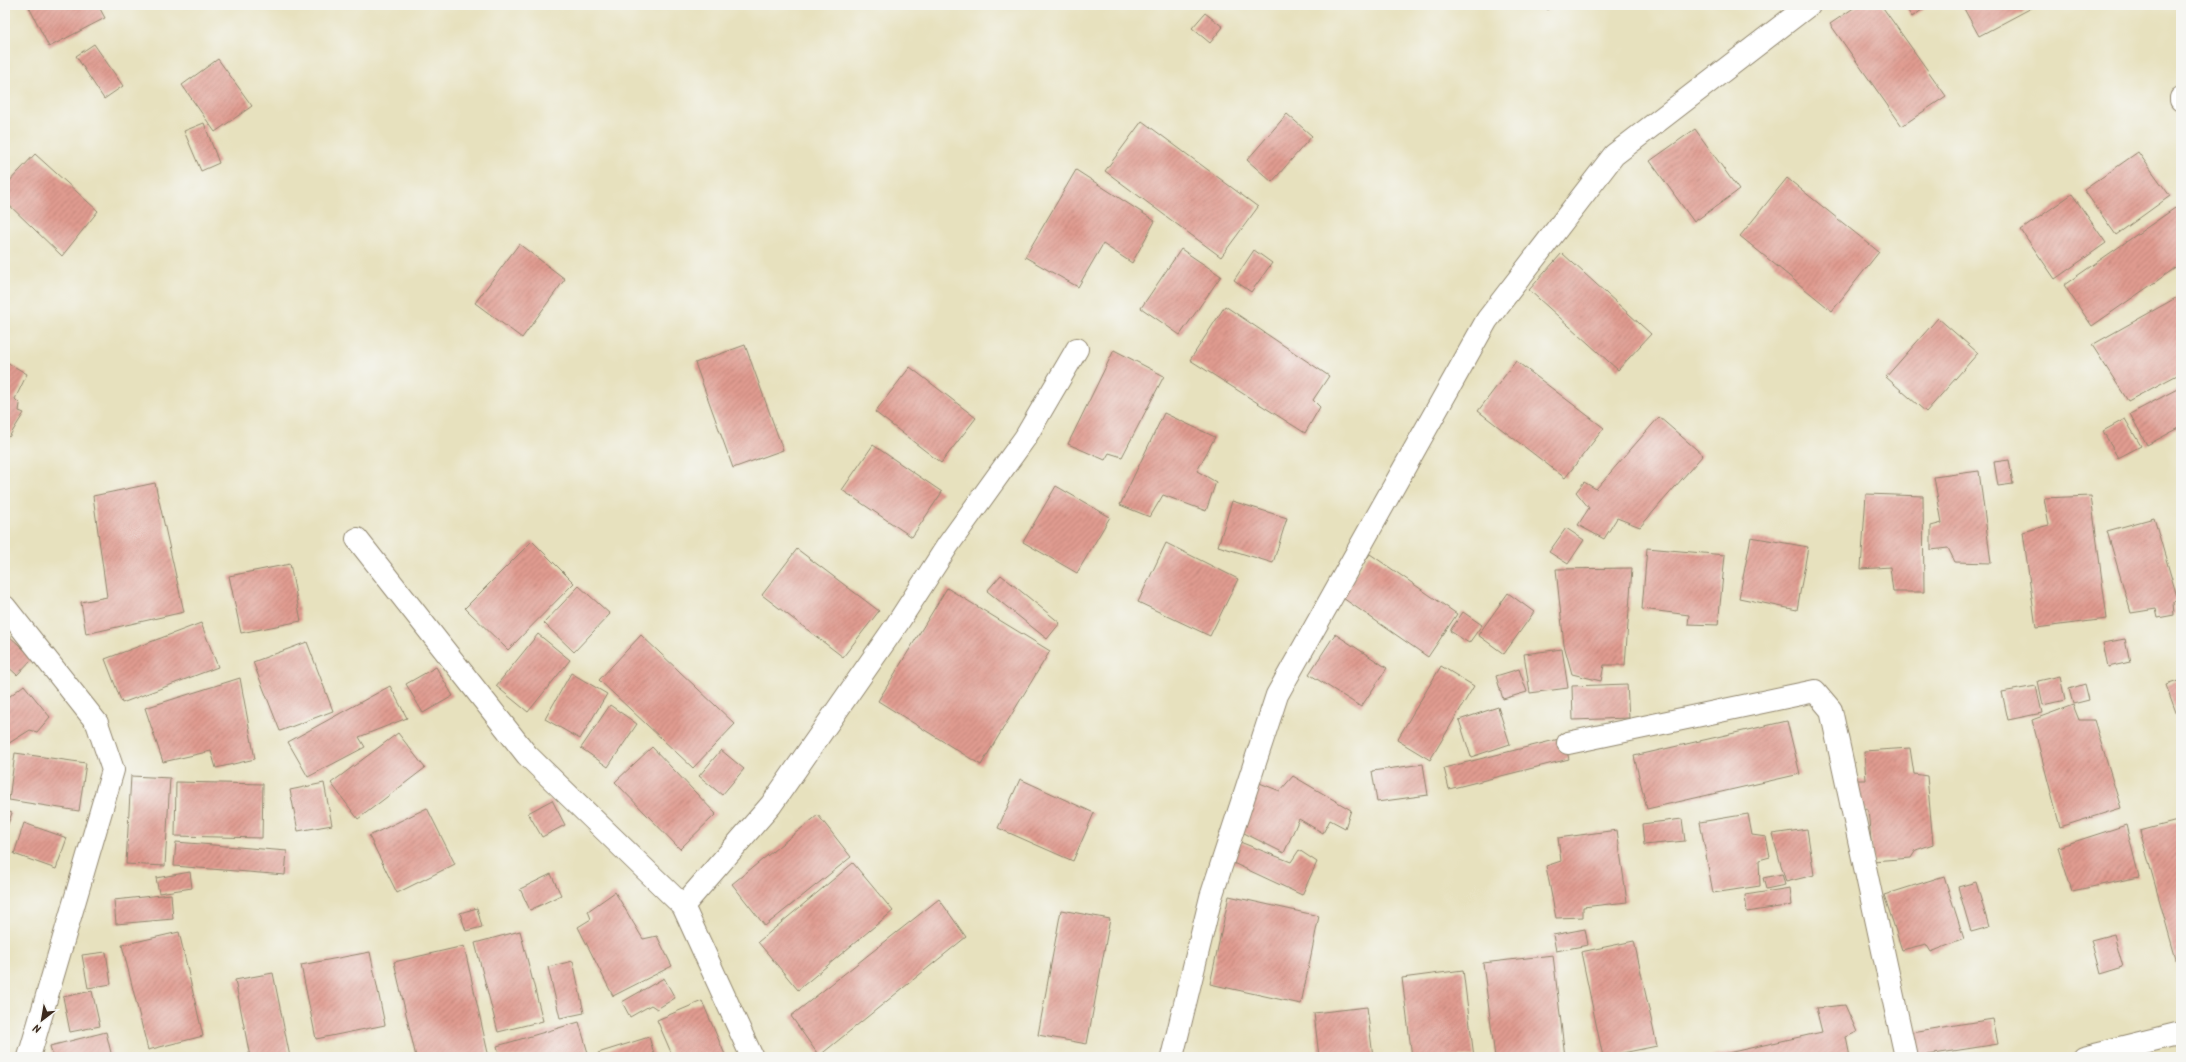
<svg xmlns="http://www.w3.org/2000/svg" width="2186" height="1062" font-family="Kalam,sans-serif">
<defs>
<pattern id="building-hatch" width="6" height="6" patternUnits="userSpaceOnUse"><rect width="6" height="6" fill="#e09b90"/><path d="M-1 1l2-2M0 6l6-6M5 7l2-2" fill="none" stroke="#b77f75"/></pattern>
</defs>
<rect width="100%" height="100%" fill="#f6f6f2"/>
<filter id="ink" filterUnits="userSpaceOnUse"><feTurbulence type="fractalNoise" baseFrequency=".025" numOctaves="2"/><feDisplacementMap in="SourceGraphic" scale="8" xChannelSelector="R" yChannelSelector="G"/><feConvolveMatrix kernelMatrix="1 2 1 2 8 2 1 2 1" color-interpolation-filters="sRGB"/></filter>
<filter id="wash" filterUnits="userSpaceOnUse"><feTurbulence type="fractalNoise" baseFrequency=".012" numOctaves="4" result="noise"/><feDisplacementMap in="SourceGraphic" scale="16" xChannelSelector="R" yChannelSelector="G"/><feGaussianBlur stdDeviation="0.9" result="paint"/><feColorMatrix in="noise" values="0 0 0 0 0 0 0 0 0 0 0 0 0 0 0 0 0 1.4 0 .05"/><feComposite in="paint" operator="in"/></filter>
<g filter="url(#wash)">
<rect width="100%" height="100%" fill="#e7e1be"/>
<g id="blocks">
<g fill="url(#building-hatch)">
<path d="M28,5H98L105,18L49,47Z"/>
<path d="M1543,5H1552L1548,10Z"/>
<path d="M1858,5H1881L1946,96L1902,126L1830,24Z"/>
<path d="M1904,5H1929L1912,17Z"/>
<path d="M1962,5H2037L1979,36Z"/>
<path d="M2080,5H2090L2082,9Z"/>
<path d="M1205,13L1223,27L1210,43L1192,28Z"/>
<path d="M94,44L123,86L104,99L76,56Z"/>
<path d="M218,59L252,106L215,132L182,85Z"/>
<path d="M1287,114L1312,136L1272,182L1247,160Z"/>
<path d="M1142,121L1258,207L1221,257L1105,171Z"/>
<path d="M204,123L219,163L201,171L184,131Z"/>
<path d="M1695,129L1739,190L1694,222L1650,161Z"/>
<path d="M2138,152L2170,196L2116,235L2084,190Z"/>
<path d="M35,154L98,211L62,256L5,201V186Z"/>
<path d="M1076,170L1155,221L1132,263L1103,244L1078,287L1025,257Z"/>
<path d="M1787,178L1879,252L1832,311L1740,236Z"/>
<path d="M2072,194L2106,243L2055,279L2021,230Z"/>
<path d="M2175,208L2181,215V264L2092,326L2064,285Z"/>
<path d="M519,244L565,279L522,338L475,303Z"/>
<path d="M1181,249L1221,276L1180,335L1141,308Z"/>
<path d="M1254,250L1272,263L1251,292L1234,280Z"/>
<path d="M1562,253L1651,334L1618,370L1529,290Z"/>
<path d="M2181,295V373L2128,401L2092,345Z"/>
<path d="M1225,306L1329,376L1313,400L1320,407L1305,433L1190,360Z"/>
<path d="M1938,318L1978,353L1926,412L1886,377Z"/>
<path d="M745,345L783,450L733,468L695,363Z"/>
<path d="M1114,350L1164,376L1122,457L1109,453L1105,460L1068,444Z"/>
<path d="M5,361L27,374L15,399L20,404L19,411L24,413L9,437L5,434Z"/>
<path d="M1516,361L1604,428L1565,478L1478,411Z"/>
<path d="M910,367L976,418L941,463L875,412Z"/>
<path d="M2181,387V427L2147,445L2130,414Z"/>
<path d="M1164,413L1215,437L1197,471L1216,482L1206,511L1163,495L1150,517L1120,505Z"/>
<path d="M1659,417L1703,455L1640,527L1617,518L1604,539L1578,525L1589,508L1576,492L1584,482L1596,489Z"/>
<path d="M2125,419L2141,446L2118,458L2103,431Z"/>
<path d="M873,445L942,492L912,537L842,490Z"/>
<path d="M2009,460L2013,484L1998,486L1994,462Z"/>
<path d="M1979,471L1991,563L1955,562L1948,548L1931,550V526L1942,523L1934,477Z"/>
<path d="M155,483L184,612L86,634L81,602L107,597L93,496Z"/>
<path d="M1056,486L1110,517L1077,573L1023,542Z"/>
<path d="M1866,494L1923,496L1924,592H1893L1890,567L1861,569Z"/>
<path d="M2091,496L2107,619L2036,628L2023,532L2049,525L2044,498Z"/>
<path d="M1232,501L1287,518L1273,563L1218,546Z"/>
<path d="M2154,518L2178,600L2173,602L2174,615L2158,618L2156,609L2131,613L2107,531Z"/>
<path d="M1566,528L1584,540L1568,564L1549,552Z"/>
<path d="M1751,537L1808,547L1797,610L1739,598Z"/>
<path d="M532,541L574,583L508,650L465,608Z"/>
<path d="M1166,543L1238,579L1210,636L1138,602Z"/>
<path d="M1647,548L1725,555L1718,625L1688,624L1689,615L1642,609Z"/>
<path d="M797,549L879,611L843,657L762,595Z"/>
<path d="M1370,554L1457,614L1428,657L1340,596Z"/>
<path d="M290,564L301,621L241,633L229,576Z"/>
<path d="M1632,568L1625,665H1604L1601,681L1572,674L1564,645L1556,569Z"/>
<path d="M1001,575L1060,623L1047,639L987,591Z"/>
<path d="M579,586L610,614L574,652L544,623Z"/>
<path d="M947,588L1050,651L981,765L878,701Z"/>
<path d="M1508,593L1534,612L1504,654L1478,635Z"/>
<path d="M1463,612L1482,625L1469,643L1450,631Z"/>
<path d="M201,623L218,667L122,703L105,659Z"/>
<path d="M7,634L33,658L17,675L5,664V636Z"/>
<path d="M538,634L570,660L528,712L496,686Z"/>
<path d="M1335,634L1387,668L1361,707L1309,674Z"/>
<path d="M641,635L735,724L693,768L599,680Z"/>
<path d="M2125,639L2130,662L2108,667L2103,643Z"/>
<path d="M307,642L333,711L280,731L253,662Z"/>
<path d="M1562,649L1568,688L1530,693L1524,654Z"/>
<path d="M1441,666L1474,686L1430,760L1397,740Z"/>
<path d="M436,667L453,696L423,713L406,684Z"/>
<path d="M1519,669L1527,692L1503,699L1496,676Z"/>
<path d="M571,673L607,694L580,739L545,719Z"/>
<path d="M2060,676L2065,700L2043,705L2038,681Z"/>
<path d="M240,678L255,759L216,768L211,751L163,762L145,708Z"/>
<path d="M2181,680V726L2166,685Z"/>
<path d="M1627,684L1629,718L1573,720L1572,686Z"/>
<path d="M2085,684L2089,700L2073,704L2069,689Z"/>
<path d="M24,685L50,717L37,732L30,730L6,745L5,700Z"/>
<path d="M390,686L407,718L359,737L365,747L308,777L288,742Z"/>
<path d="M2036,686L2042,713L2008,720L2002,692Z"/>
<path d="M610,705L637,724L608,767L581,748Z"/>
<path d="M2073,705L2079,720H2094L2121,808L2060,827L2032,720Z"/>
<path d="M1498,707L1510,744L1471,757L1459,720Z"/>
<path d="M1787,721L1800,774L1647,809L1634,756Z"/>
<path d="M398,733L425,768L358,819L331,783Z"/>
<path d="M1563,738L1569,759L1449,789L1444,768Z"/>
<path d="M652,747L716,814L680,849L615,782Z"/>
<path d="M1910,748L1914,774L1927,776L1933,844L1916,850L1911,858L1873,861L1868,810L1854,806L1852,780H1866L1864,751Z"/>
<path d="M721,750L744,769L722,795L699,776Z"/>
<path d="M15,753L86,763L79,811L9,800Z"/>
<path d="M1423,764L1428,795L1377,802L1372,771Z"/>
<path d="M131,776L170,778L165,866L126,864Z"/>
<path d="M1293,776L1351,810L1345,828L1330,820L1323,833L1299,819L1284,853L1234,828L1257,782L1280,791Z"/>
<path d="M1020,779L1094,813L1073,861L998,828Z"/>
<path d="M176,782L263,784L262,838L175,836Z"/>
<path d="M324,783L332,825L298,831L290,790Z"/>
<path d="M552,800L565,825L542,837L528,813Z"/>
<path d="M427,808L455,864L397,893L369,836Z"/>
<path d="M5,810L12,813L5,832Z"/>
<path d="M1748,814L1752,835L1766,837L1770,857L1759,860L1760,886L1713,893L1700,822Z"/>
<path d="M818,815L851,857L765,926L732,884Z"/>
<path d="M1682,819L1685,841L1644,845L1642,824Z"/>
<path d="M2181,820V962L2177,963L2140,831Z"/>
<path d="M24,823L67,838L56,869L14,854Z"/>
<path d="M2126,825L2139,877L2072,891L2058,847Z"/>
<path d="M1807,829L1814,875L1786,882L1772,834Z"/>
<path d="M1617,830L1627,902L1583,907V917L1556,918L1546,866L1561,861L1558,838Z"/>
<path d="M176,842L287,851L285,875L174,866Z"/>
<path d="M1240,842L1291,862L1299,850L1317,862L1302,895L1231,862Z"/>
<path d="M853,863L893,911L798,990L758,942Z"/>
<path d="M190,872L192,888L159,893L156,878Z"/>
<path d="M551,874L561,895L530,910L520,889Z"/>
<path d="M1782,874L1785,885L1766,889L1763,878Z"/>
<path d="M1944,876L1964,939L1931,952L1926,944L1902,950L1884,895Z"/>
<path d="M1976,882L1989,927L1971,932L1958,887Z"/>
<path d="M1790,888L1792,905L1747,912L1745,895Z"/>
<path d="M615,892L643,939L657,936L672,966L613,996L578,927L591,919L588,911Z"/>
<path d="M171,894L173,919L116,924L114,900Z"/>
<path d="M1229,896L1319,916L1301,1004L1210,984Z"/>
<path d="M939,899L966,937L819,1056L791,1016Z"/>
<path d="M477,908L482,927L466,931L460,913Z"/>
<path d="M1061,910L1110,919L1087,1044L1038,1035Z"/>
<path d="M1585,929L1588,945L1556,951L1553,935Z"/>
<path d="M520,931L543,1021L498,1032L475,943Z"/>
<path d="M179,932L203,1036L148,1050L122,945Z"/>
<path d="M2114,934L2123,967L2100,974L2091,940Z"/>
<path d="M1634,941L1657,1046L1603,1057L1581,952Z"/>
<path d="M464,946L488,1053L470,1057H416L394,962Z"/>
<path d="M106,952L111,984L88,988L82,955Z"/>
<path d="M370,952L385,1025L316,1039L301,965Z"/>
<path d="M1553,955L1565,1057H1495L1483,963Z"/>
<path d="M573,961L584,1013L560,1018L548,967Z"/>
<path d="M1463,970L1474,1057H1412L1402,978Z"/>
<path d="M273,973L290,1057H250L235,980Z"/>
<path d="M664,978L675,998L657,1009L651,1005L630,1017L622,1002Z"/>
<path d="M92,991L100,1026L70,1032L63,997Z"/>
<path d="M702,1001L726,1057H673L657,1020Z"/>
<path d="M1845,1005L1857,1032L1846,1037L1850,1057H1710L1822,1032L1816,1008Z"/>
<path d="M1367,1007L1373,1057H1319L1314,1013Z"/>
<path d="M1993,1019L1998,1044L1915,1057L1912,1032Z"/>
<path d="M579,1022L588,1053L576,1057H500L497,1046Z"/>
<path d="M106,1032L112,1057H53L50,1046Z"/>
<path d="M649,1037L655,1057H599L598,1053Z"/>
</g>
</g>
</g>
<g filter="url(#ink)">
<use href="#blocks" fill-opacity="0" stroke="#91866e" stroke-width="1"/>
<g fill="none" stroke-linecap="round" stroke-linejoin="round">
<defs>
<g id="minor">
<path d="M2181,98V100"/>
<path d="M357,539L527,755L683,906L752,1057"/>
<path d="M5,607L97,723L113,770L29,1057"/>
<path d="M1568,743L1815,691L1831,710L1906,1057"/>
<path d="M683,906L771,805L897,624L948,545L1025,438L1077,349"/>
<path d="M1172,1057L1211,897L1277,695L1487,320L1614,155L1809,5"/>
<path d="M2083,1057L2181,1033"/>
</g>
</defs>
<use href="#minor" stroke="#91866e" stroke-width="24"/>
<use href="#minor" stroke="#fff" stroke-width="22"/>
</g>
</g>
<rect width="2186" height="1062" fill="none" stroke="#f6f6f2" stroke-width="20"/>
<g transform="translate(42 1020) rotate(211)" stroke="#f6f6f2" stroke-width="3" paint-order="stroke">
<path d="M0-3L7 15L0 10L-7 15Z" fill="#3b2a1e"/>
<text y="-6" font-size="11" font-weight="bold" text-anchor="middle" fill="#3b2a1e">N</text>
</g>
</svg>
